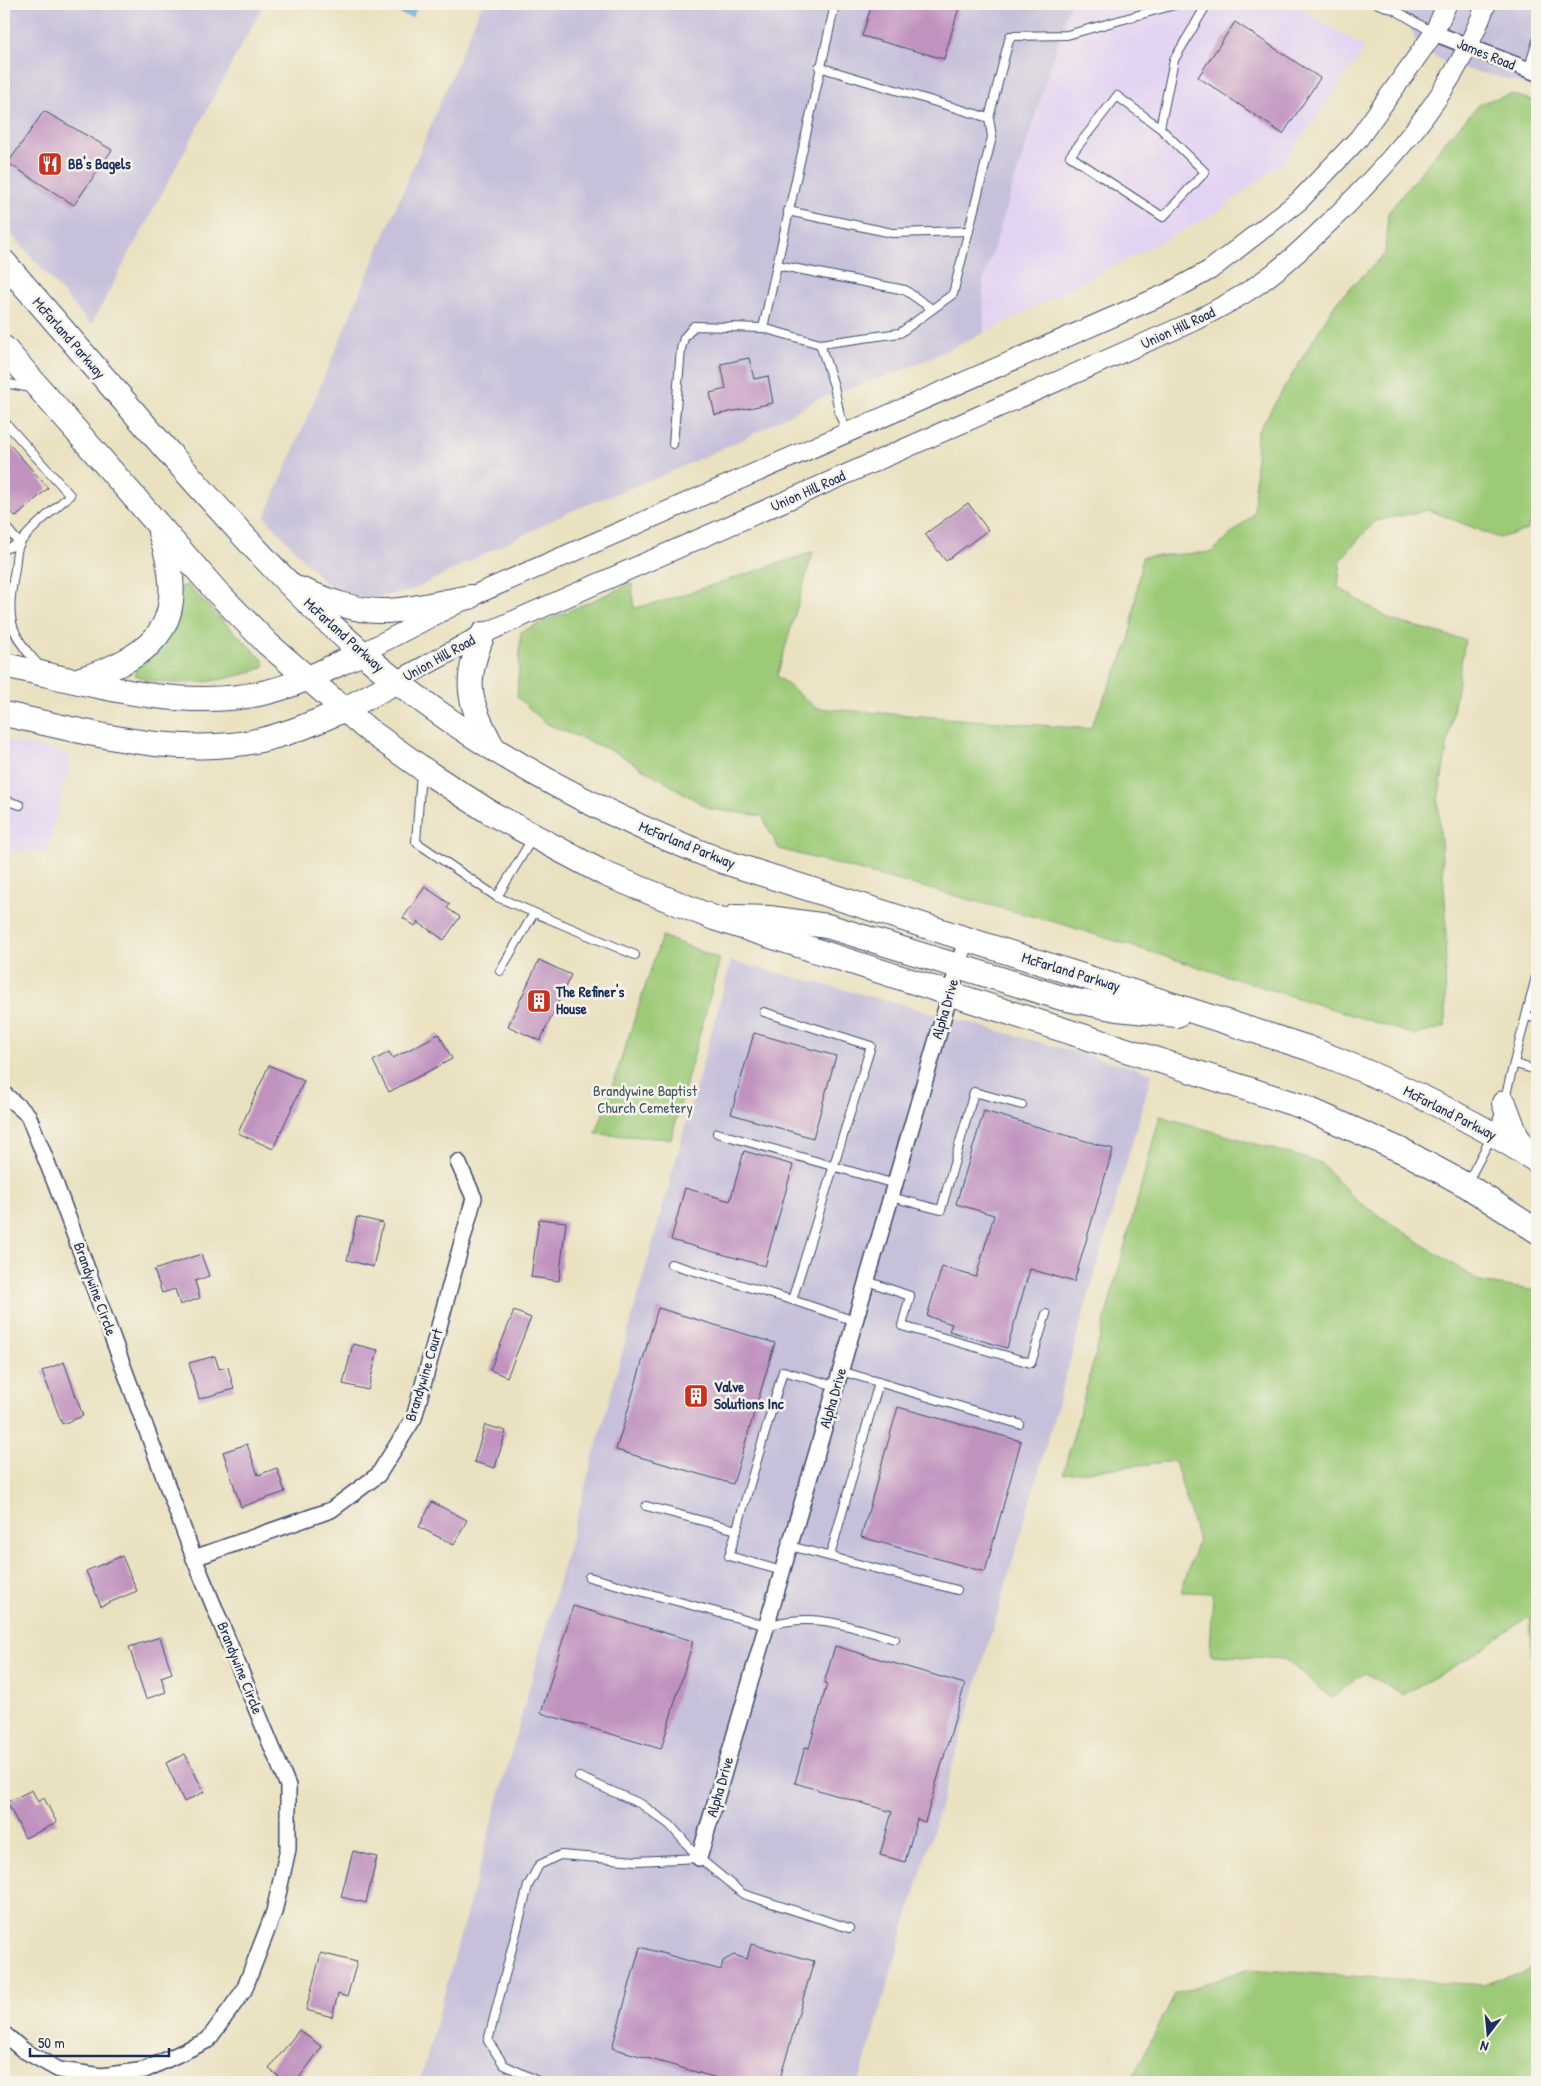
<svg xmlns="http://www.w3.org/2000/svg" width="1541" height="2086" font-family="'Patrick Hand',sans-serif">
<rect width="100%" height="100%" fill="#f7f3e8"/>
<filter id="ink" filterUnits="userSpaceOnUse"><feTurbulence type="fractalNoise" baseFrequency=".02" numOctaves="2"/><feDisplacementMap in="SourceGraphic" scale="10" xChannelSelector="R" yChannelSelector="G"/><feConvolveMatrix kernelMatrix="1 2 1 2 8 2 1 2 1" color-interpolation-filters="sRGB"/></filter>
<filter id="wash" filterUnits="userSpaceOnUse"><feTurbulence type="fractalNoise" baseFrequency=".0096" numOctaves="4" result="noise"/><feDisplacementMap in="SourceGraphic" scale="20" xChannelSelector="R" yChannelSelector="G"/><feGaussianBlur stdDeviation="1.12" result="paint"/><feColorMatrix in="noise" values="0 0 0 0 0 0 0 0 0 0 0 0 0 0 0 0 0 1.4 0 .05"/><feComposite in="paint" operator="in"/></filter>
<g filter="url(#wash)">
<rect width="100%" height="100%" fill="#eae1c0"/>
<g fill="#e3d3f2">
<path d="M1070,4H1293L1365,48L1286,160L1216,213L984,333L983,282Z"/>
<path d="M4,739L71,755L47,854L4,849Z"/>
</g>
<g fill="#c6c0da">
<path d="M4,4H264L91,325L4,225Z"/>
<path d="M482,4H1070L983,282L984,333L904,370L816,400L744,439L661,476L571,511L408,592L363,599L324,582L265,517Z"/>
<path d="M1403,4H1537V87L1446,64L1416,43Z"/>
<path d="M731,961L893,1002L1152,1073L1017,1547L859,2082H424L420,2081Z"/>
</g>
<g fill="#9dca77" stroke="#5c7c6a">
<path d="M1511,94L1537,102V510L1527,530L1499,538L1429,510L1375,521L1341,559L1338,587L1391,620L1465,640L1438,801L1446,914L1445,1027L1415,1035L1065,925L779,849L762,816L710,809L617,753L547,724L517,697L521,632L632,583L634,608L661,602L813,552L777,676L816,708L1090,729L1129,643L1142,557L1212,552L1254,513L1257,433L1336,302L1385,254L1388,213L1447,139L1481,103Z"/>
<path d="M187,585L262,659L265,664L263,667C231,682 168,690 135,675L136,669L158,649L182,587Z"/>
<path d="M662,936L720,959L671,1139L596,1134Z"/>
<path d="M1160,1116L1321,1163L1357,1201L1480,1282L1537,1291V1658L1532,1655L1530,1615L1469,1658L1403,1695L1365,1673L1331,1698L1285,1659L1210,1655L1213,1593L1181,1592L1198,1540L1175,1461L1063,1474Z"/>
<path d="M1537,1967V2082H1130L1175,1994L1246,1969L1483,1985Z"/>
</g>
<path fill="#5bb6d9" stroke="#3b729c" d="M371,4H418L412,17Z"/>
<g id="blocks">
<g fill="#c093bf">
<path d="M872,4H960L944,59L862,36Z"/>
<path d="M1235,22L1320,78L1283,134L1198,77Z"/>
<path d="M44,111L112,150L74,205L8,163Z"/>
<path d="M749,358L754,379L768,376L773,403L715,415L710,393L726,389L721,364Z"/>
<path d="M4,438L48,488L16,517L4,504Z"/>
<path d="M968,503L988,530L946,561L925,534Z"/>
<path d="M425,887L450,904L447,908L460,917L444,940L418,922L415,926L403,918Z"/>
<path d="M539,960L571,975L540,1041L508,1026Z"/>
<path d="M754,1033L836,1056L813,1138L731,1114Z"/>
<path d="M439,1034L452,1059L389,1092L373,1061L389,1052L393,1058Z"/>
<path d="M269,1065L304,1081L273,1149L238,1133Z"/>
<path d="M984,1111L1113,1149L1074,1282L1030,1269L1007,1348L949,1331L952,1324L927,1316L942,1267L976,1277L994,1215L956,1204Z"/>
<path d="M744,1151L793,1165L765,1266L671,1240L685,1188L730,1201Z"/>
<path d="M357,1217L383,1223L373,1267L347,1260Z"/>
<path d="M539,1219L566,1222L559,1281L531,1277Z"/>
<path d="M201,1254L209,1276L195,1281L200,1298L180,1305L175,1289L162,1293L154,1270Z"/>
<path d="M658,1308L775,1343L733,1484L616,1450Z"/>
<path d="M514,1311L531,1318L507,1377L490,1370Z"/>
<path d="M353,1344L378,1350L368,1390L343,1384Z"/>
<path d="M215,1356L219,1369L228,1367L234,1389L199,1399L189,1363Z"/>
<path d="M64,1362L83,1416L62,1424L42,1371Z"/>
<path d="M898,1407L1021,1441L985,1572L861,1537Z"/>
<path d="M485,1425L506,1431L495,1468L474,1462Z"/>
<path d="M247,1444L258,1475L277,1468L285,1492L241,1507L223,1452Z"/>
<path d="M432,1502L467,1520L454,1545L419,1527Z"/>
<path d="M122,1556L137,1591L101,1606L86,1571Z"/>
<path d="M573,1606L693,1641L661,1749L541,1713Z"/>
<path d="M160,1637L172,1673L161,1677L166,1692L146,1699L129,1647Z"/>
<path d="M835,1646L965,1684L925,1822L917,1819L905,1862L880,1855L892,1812L795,1783L805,1747L809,1748L827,1684L824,1683Z"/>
<path d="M185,1754L204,1792L184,1802L166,1763Z"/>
<path d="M32,1790L38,1802L44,1798L57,1823L25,1838L7,1802Z"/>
<path d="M353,1851L377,1857L366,1903L341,1897Z"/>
<path d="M751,1944L814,1961L779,2082H731L612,2048L640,1947L721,1970L723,1961L734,1955L747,1959Z"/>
<path d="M321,1953L357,1962L347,1997L338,1994L332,2017L306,2010Z"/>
<path d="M299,2030L322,2047L296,2082H286L269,2069Z"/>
</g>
</g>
</g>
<g filter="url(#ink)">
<use href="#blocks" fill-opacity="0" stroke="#3a4a6d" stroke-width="1"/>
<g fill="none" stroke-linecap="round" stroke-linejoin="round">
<defs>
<g id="service">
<path d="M835,4L763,328L820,344L834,386L840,416L848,432"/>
<path d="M1378,4L1395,10L1434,33"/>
<path d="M819,67L989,118L1010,36L1067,35L1178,4"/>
<path d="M1528,71L1537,41"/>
<path d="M1160,128L1117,96L1070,156L1163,217L1205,172L1160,128L1174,60L1207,4"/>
<path d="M788,211L892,233L969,231"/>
<path d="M777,265L905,290L932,309"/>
<path d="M820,344L900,333L953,294L992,137L989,118"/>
<path d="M4,383L31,388"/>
<path d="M4,421L70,495C58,506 28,531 20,543C16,549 16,562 15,569C7,615 6,632 41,667"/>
<path d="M673,444L681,349L684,338L694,326L763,328"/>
<path d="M4,525L20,544L4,549"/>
<path d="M421,772L416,842L497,897L635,955"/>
<path d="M4,800L20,805"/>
<path d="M497,897L532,839"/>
<path d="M500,971L534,913"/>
<path d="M764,1012L871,1046L792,1300L855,1321"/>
<path d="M1527,1016L1537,1019"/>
<path d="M1515,1064L1537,1070"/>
<path d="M1504,1102L1537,973"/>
<path d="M717,1133L895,1184"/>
<path d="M1467,1183L1493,1134L1500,1112"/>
<path d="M891,1197L941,1210L974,1092L1022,1105"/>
<path d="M671,1264L792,1300"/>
<path d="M867,1281L910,1296L902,1326L1031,1363L1046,1314"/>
<path d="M841,1371L1019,1424"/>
<path d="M646,1506L737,1530"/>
<path d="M790,1546L957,1590"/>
<path d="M830,1556L879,1382"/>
<path d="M782,1571L729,1556L783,1371L836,1386"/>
<path d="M589,1577L767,1626C814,1611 850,1627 895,1639"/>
<path d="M579,1777L641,1804L670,1825L699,1858L743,1894L849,1928"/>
<path d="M540,2082L504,2065L488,2041L528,1886L539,1865L560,1855L637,1861L699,1858"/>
</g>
<g id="minor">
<path d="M1434,33L1537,73"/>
<path d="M4,1094L28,1115L56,1185L194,1558L288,1786V1849L274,1912L244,1990L208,2040L145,2070L102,2076L59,2070L23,2050L4,2034"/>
<path d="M194,1558L331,1510L378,1475L414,1418L474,1198L458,1162"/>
<path d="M699,1858L966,939"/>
</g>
<g id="tertiary">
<path d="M362,653L470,597L1168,293L1210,270L1299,201L1359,138L1434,33L1447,4"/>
<path d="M397,681L483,634L1181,327C1209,314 1235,301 1260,283C1287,264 1311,240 1334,218C1397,156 1456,88 1486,4"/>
</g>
<g id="primary">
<path d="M4,262C57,323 110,384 163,446C226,517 289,589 361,652C466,743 593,811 722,861L1308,1048C1388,1079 1466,1115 1537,1161"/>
<path d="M4,348L216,591L268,644L367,729L430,774L491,813L605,874L714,918L1301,1106L1407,1153L1466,1185L1537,1231"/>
<path d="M299,589C325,599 353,611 381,611C405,612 445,601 470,597"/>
<path d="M483,634C463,683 468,701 492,746"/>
<path d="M4,665C89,683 180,713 267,692C301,684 331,667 362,653"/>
<path d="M78,680C162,654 190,619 160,532"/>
<path d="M4,714C89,732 183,761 269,738C315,726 356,704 397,681"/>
<path d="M735,917L769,918L827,926L1062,998L1117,1009L1177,1015"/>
<path d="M1504,1103L1516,1135L1528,1155"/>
</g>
</defs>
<use href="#service" stroke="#3a4a6d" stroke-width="10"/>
<use href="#minor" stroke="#3a4a6d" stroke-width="18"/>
<use href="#tertiary" stroke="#3a4a6d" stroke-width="21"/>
<use href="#primary" stroke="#3a4a6d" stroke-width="26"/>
<use href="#service" stroke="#fff" stroke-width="8"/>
<use href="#minor" stroke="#fff" stroke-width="15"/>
<use href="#tertiary" stroke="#fff" stroke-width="19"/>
<use href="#primary" stroke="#fff" stroke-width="24"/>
</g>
</g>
<defs>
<symbol id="restaurant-square" viewBox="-11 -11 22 22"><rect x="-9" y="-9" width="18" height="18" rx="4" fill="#c8321e" stroke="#f7f3e8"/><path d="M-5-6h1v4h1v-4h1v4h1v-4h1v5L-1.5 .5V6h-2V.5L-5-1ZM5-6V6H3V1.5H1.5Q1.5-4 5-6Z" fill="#fff"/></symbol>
<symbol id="building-square" viewBox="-11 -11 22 22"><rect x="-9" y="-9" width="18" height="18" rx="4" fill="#c8321e" stroke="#f7f3e8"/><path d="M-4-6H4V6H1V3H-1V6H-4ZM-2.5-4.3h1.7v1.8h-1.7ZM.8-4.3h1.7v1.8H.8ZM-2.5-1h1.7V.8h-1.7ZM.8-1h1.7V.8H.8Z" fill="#fff"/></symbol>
</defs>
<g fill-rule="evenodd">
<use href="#restaurant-square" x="36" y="150" width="28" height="28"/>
<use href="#building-square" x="525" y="987" width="28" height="28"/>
<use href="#building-square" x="682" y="1382" width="28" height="28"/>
</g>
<g text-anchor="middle" stroke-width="5" stroke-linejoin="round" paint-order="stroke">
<g font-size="15" fill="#1b2f5e" stroke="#f7f3e8">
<text transform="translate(1486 54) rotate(22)" y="5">James Road</text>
<text transform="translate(1178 328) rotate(-25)" y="5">Union Hill Road</text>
<text transform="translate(69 338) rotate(49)" y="5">McFarland Parkway</text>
<text transform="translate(808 491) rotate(-24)" y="5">Union Hill Road</text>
<text transform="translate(344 635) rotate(42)" y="5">McFarland Parkway</text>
<text transform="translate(439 658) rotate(-29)" y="5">Union Hill Road</text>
<text transform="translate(687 845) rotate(22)" y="5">McFarland Parkway</text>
<text transform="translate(1071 972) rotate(17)" y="5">McFarland Parkway</text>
<text transform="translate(945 1009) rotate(-74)" y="5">Alpha Drive</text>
<text transform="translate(1450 1113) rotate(27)" y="5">McFarland Parkway</text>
<text transform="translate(95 1289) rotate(70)" y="5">Brandywine Circle</text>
<text transform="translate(424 1375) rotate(-73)" y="5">Brandywine Court</text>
<text transform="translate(833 1398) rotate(-74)" y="5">Alpha Drive</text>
<text transform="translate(240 1668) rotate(68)" y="5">Brandywine Circle</text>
<text transform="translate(720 1787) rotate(-74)" y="5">Alpha Drive</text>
</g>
<g font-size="15" font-weight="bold" fill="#1b2f5e" stroke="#f7f3e8" text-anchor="start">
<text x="68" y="169">BB's Bagels</text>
<text x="556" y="997">The Refiner's<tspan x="556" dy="17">House</tspan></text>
<text x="714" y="1392">Valve<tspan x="714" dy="17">Solutions Inc</tspan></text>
</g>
<g font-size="15" fill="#3c5664" stroke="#f7f3e8">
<text x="645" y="1096">Brandywine Baptist<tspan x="645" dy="17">Church Cemetery</tspan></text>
</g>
</g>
<rect width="1541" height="2086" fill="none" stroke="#f7f3e8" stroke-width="20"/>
<g transform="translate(1488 2034) rotate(196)" stroke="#f7f3e8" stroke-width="4" paint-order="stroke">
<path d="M0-4L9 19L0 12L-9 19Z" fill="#1b2f5e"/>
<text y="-8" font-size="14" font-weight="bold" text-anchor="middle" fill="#1b2f5e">N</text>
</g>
<path d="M30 2048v8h139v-8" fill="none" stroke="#1b2f5e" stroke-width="2.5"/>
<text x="38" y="2048" font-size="15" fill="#1b2f5e" stroke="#f7f3e8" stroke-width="4" paint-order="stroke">50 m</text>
</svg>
